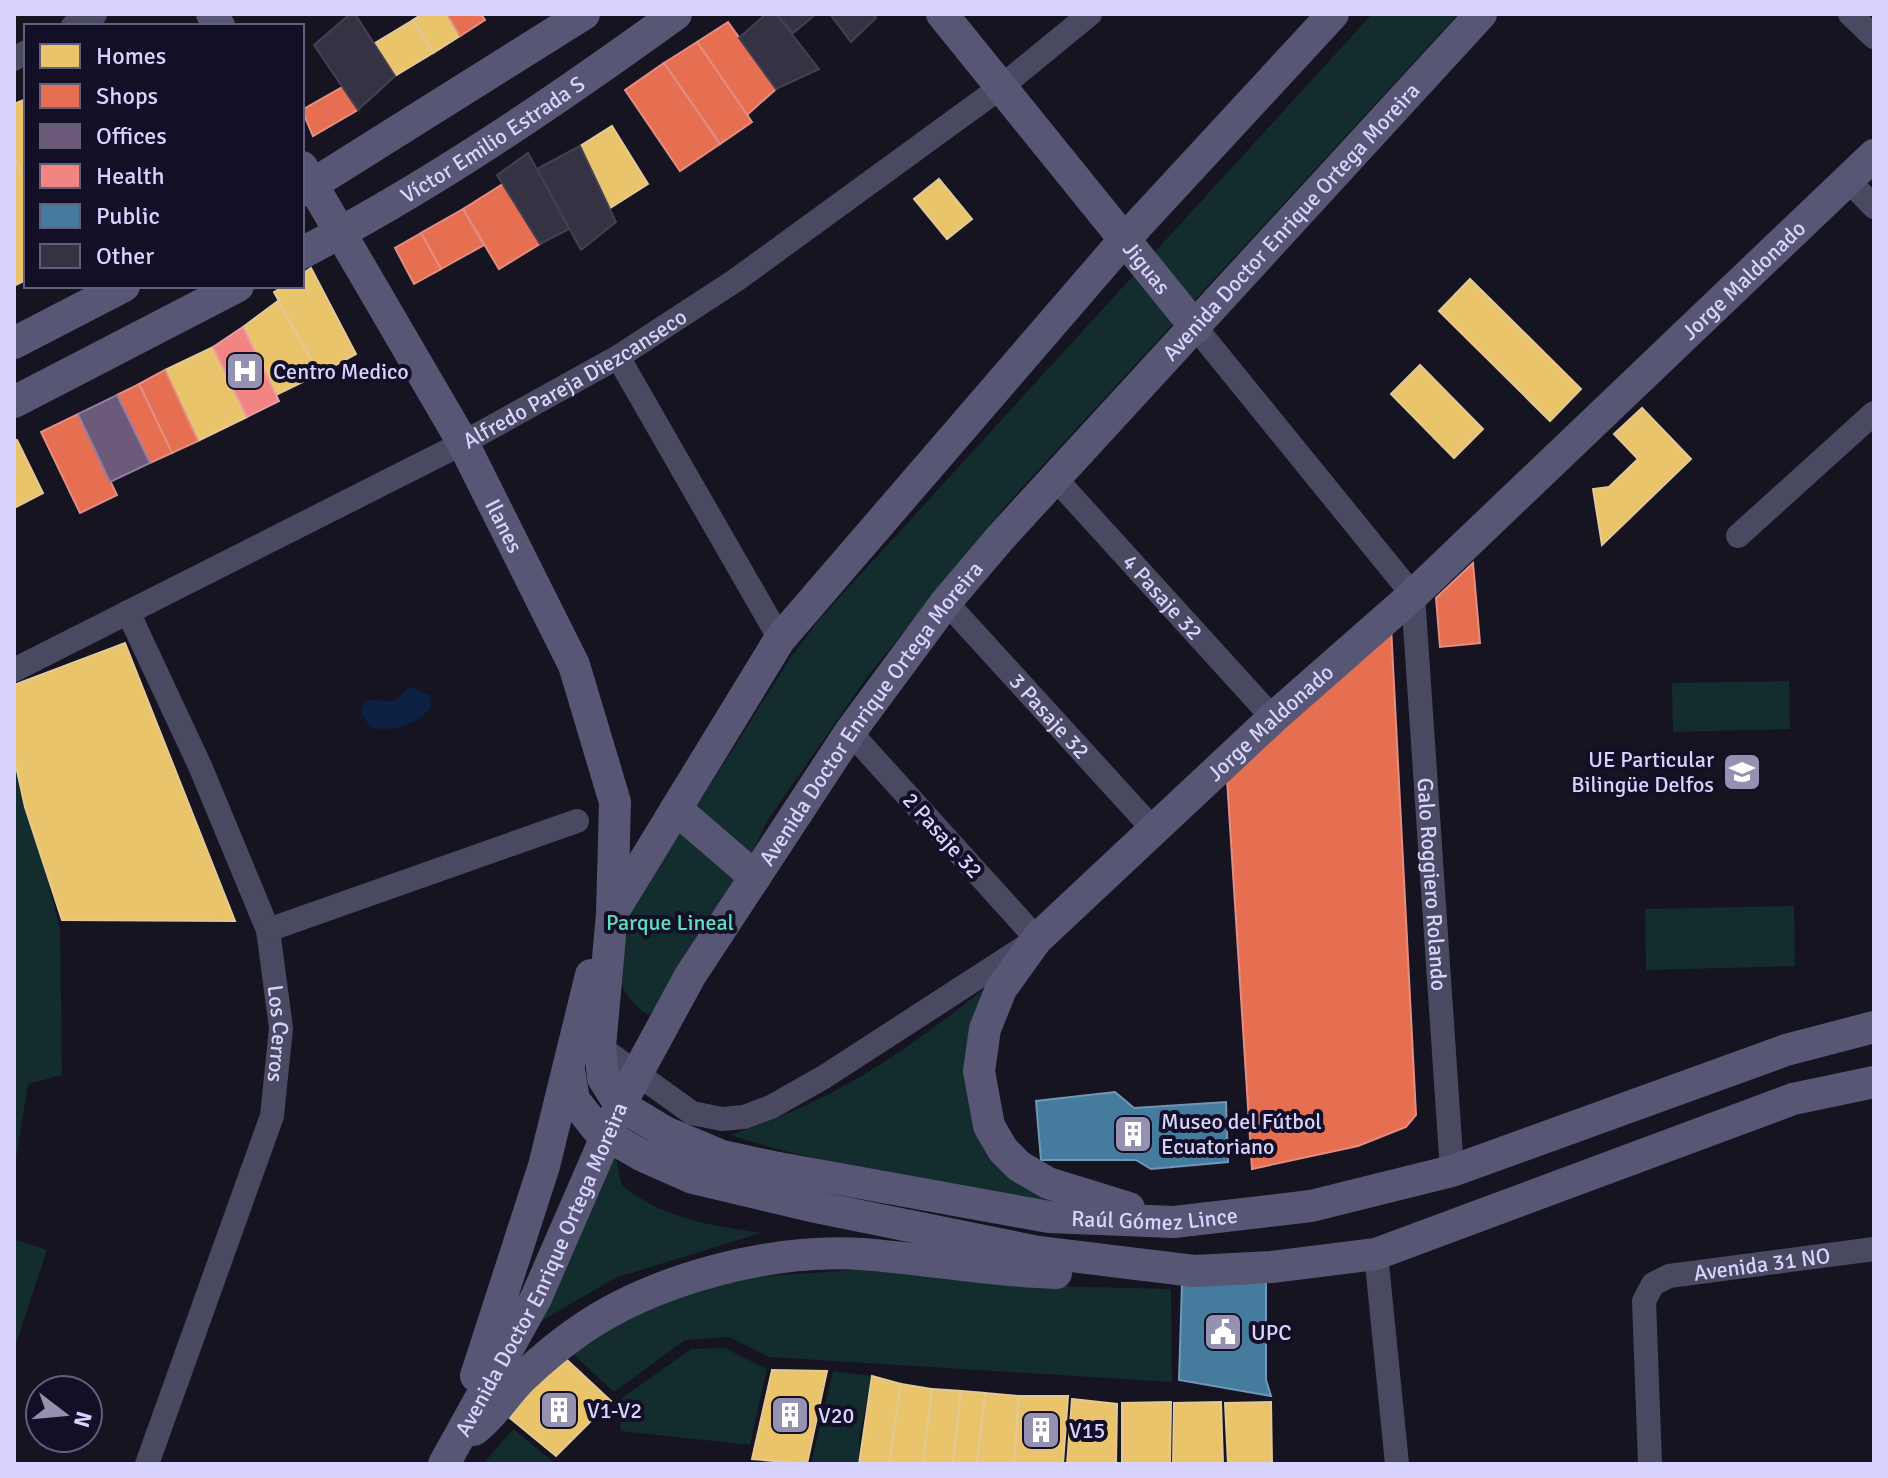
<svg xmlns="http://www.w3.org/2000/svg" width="1888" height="1478" font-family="Signika,sans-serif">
<rect width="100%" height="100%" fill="#161421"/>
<g fill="#132c2d">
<path d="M1372,14H1458L1007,504L867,677L768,820L731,896L669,999L648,1015C606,988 617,950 632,909L791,657L818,621Z"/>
<path d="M1789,681L1790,729L1673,732L1672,683Z"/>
<path d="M14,753L60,928L62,1075L28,1084L14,1172Z"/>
<path d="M1794,906L1795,966L1646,970L1645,909Z"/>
<path d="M998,978L969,1098L1085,1210C971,1181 841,1173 731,1135C843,1097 907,1050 998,978Z"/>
<path d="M614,1148L622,1186C668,1220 706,1224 761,1233L615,1278L533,1326Z"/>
<path d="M14,1239L47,1250L14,1350Z"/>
<path d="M885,1268L1048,1286L1171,1289L1172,1382L769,1357L729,1337L685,1340L614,1392L573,1354L646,1306L734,1278Z"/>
<path d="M725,1348L767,1369L750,1445L621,1431L618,1401L691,1349Z"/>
<path d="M833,1371L872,1376L860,1434L858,1464H811Z"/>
<path d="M513,1429L556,1464H483Z"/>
</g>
<path fill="#0d2144" d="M410,687L429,695L431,706C420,725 390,733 370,727L361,712L365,700L394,701Z"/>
<g fill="#e9c46a" stroke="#e4c997" stroke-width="2">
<path d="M422,14H447L460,36L433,53L413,20Z"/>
<path d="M413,20L433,53L395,76L375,43Z"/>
<path d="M26,99V182L14,157V104Z"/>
<path d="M612,126L648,184L610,208L580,146Z"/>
<path d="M14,157L26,182V280L14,286Z"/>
<path d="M939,179L972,219L947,239L914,199Z"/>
<path d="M311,268L356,354L319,374L274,292L284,286H302V274Z"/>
<path d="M1470,279L1581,389L1550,421L1439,311Z"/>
<path d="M278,301L319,374L276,395L243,327Z"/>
<path d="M213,347L247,417L198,441L165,370Z"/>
<path d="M1420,365L1483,429L1454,458L1391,394Z"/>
<path d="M1642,408L1691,459L1602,545L1593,489L1609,487L1638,459L1614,434Z"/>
<path d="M17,440L43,493L14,508V442Z"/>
<path d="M125,643L235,921L62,920L25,807L14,757V685Z"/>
<path d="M567,1360L611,1401L556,1456L510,1418L535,1385Z"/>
<path d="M772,1370L827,1371L807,1464L752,1459Z"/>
<path d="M872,1376L901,1384L889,1464H859Z"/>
<path d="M901,1384L932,1389L923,1464H889Z"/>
<path d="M932,1389L961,1391L953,1464H923Z"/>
<path d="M961,1391L985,1393L977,1464H953Z"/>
<path d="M985,1393L1019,1396L1014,1464H977Z"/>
<path d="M1019,1396H1068L1063,1464H1014Z"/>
<path d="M1072,1399L1117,1404L1116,1464H1067Z"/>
<path d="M1171,1402L1170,1464H1122V1403Z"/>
<path d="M1221,1402L1223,1464H1173L1174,1403Z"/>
<path d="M1271,1402L1272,1464H1228L1225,1403Z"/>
</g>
<g fill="#e76f51" stroke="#e38d85" stroke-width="2">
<path d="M447,14H481L485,20L460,36Z"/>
<path d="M728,22L776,89L747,115L697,42Z"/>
<path d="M697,42L752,122L720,144L664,63Z"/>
<path d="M664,63L720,144L680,171L625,90Z"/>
<path d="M344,86L358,110L313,136L302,110Z"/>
<path d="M503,184L540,244L499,269L463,209Z"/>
<path d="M463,209L484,245L441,269L421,233Z"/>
<path d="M421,233L441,269L414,284L395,248Z"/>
<path d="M165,370L198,441L172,453L139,384Z"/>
<path d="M139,384L172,453L150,463L117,395Z"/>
<path d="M78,414L117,495L80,513L41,432Z"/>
<path d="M1473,563L1480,643L1440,647L1436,598Z"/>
<path d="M1391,626L1416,1115L1406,1127L1358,1146L1252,1169L1227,779Z"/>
</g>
<path fill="#6d597a" stroke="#8d7ea2" stroke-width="2" d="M117,395L150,463L110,482L78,414Z"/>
<path fill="#f28482" stroke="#ea9ca8" stroke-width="2" d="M243,327L279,401L247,417L213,347Z"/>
<g fill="#457b9d" stroke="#7196ba" stroke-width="2">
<path d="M1115,1092L1134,1108L1226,1102L1228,1162L1151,1169L1136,1160H1041L1036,1101Z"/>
<path d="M1266,1282V1380L1271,1396L1179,1380L1182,1284Z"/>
</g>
<g fill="#343243" stroke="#433f54" stroke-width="2">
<path d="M350,14H355L395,76L358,110L314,45Z"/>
<path d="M766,14H776L819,69L776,89L739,38Z"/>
<path d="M776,14H816L793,33Z"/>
<path d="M830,14H873L876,18L851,42Z"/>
<path d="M580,146L616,222L581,250L537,169Z"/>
<path d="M528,153L569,229L540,244L497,175Z"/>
</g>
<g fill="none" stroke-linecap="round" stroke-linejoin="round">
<g stroke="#4a4962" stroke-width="24">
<path d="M1850,14L1874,37"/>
<path d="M73,26L95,14"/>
<path d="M14,59L26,52"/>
<path d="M1849,181L1874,207"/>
<path id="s1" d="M1196,328L1413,595L1452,1171"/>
<path d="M618,357L780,639"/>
<path id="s2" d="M1054,477L1273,718"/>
<path d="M1738,536L1874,413"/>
<path id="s3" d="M946,602L1153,829"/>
<path id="s4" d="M128,612L200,766L268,930L281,1028L272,1116L147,1464"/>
<path id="s5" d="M14,670L463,443L618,357L736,280L1001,87L1090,14"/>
<path d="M268,930L577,821"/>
<path d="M600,1047L692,1113L722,1119L744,1117L771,1107L824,1077L1037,939L850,732"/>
<path d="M1376,1254L1397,1464"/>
<path id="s6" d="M1650,1464L1644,1301L1653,1284L1669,1276L1874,1249"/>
</g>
<g stroke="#575674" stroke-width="32">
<path d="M212,14L219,26"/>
<path id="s7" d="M942,14L1196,328"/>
<path id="s8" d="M302,167L463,443L574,665L615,802L612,914L600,1047L603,1078L620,1105L665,1132L722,1156L773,1167L1049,1217L1174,1222L1311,1206L1452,1171L1786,1050L1874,1027"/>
<path d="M302,191L584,14"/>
<path id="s9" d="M302,253C433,185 557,100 676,14"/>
<path d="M14,343L124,286"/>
<path d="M14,402L238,286"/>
<path d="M676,809L755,877"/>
<path d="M613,912L780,639L1124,240L1333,14"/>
<path d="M569,1070L574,1100L598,1130L641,1155L693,1178L811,1206L1038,1252L1194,1271L1271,1267L1376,1254L1793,1099L1874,1082"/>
<path id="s10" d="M1129,1208L1048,1183L1019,1166L1003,1150L989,1126L979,1071L985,1029L1001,989L1037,939L1273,718L1413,595L1874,155"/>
<path d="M476,1376L544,1166L591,975"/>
<path d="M474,1430C494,1415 505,1395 523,1377C540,1361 560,1344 579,1331C653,1279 772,1248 862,1254C927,1259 991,1271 1056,1273"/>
<path id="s11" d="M444,1464L536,1298L620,1105L690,976L850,732L946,602L1001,537L1481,14"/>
</g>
</g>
<defs>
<symbol id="hospital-square" viewBox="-11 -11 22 22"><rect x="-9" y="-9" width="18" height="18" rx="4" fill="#9591b1" stroke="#130f26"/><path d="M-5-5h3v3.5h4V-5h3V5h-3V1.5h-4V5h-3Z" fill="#fff"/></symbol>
<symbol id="school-square" viewBox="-11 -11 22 22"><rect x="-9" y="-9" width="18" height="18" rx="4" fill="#9591b1" stroke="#130f26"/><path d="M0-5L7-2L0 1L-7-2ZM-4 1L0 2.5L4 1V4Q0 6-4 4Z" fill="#fff"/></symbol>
<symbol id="building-square" viewBox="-11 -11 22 22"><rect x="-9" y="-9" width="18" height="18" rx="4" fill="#9591b1" stroke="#130f26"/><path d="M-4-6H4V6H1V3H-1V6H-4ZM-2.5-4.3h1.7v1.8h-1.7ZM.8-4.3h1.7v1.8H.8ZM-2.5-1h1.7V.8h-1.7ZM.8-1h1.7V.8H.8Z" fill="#fff"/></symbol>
<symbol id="civic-square" viewBox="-11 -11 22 22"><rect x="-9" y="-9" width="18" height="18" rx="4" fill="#9591b1" stroke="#130f26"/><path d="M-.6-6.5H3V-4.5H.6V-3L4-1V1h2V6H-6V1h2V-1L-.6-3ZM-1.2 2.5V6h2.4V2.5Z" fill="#fff"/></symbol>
</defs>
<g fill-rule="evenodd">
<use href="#hospital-square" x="223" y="349" width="44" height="44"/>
<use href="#school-square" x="1720" y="750" width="44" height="44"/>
<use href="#building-square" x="1111" y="1112" width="44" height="44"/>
<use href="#civic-square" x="1201" y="1310" width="44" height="44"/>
<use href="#building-square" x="537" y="1388" width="44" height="44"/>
<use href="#building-square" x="768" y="1393" width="44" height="44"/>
<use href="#building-square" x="1019" y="1408" width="44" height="44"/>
</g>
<g text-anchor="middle" stroke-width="8" stroke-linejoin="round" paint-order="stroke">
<g font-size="22" fill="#d9d4ff" stroke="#130f26">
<text dy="8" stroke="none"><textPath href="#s9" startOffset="222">Víctor Emilio Estrada S</textPath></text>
<text dy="8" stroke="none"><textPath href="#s11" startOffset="1514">Avenida Doctor Enrique Ortega Moreira</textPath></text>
<text dy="8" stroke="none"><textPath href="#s7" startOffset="326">Jiguas</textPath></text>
<text dy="8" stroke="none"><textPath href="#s10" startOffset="1338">Jorge Maldonado</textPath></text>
<text dy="8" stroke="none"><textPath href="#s5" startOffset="632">Alfredo Pareja Diezcanseco</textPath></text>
<text dy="8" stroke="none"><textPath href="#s8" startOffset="412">Ilanes</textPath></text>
<text dy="8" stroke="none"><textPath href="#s2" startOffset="162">4 Pasaje 32</textPath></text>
<text dy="8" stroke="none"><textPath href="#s11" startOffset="866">Avenida Doctor Enrique Ortega Moreira</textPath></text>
<text dy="8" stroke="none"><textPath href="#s3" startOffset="154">3 Pasaje 32</textPath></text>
<text dy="8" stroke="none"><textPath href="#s10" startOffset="690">Jorge Maldonado</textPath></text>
<text transform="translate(943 835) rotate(48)" y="8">2 Pasaje 32</text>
<text dy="8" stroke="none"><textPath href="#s1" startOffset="634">Galo Roggiero Rolando</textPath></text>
<text dy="8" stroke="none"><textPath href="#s4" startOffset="452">Los Cerros</textPath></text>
<text dy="8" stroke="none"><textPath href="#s8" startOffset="1572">Raúl Gómez Lince</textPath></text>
<text dy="8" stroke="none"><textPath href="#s6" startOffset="294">Avenida 31 NO</textPath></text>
<text dy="8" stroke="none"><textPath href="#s11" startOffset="218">Avenida Doctor Enrique Ortega Moreira</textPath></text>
</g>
<g font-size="22" fill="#d9d4ff" stroke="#130f26" text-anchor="start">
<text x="273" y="379">Centro Medico</text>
<text x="1714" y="767" text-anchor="end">UE Particular<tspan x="1714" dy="25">Bilingüe Delfos</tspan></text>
<text x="1161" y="1129">Museo del Fútbol<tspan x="1161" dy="25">Ecuatoriano</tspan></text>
<text x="1251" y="1340">UPC</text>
<text x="587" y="1418">V1-V2</text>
<text x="818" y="1423">V20</text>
<text x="1069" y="1438">V15</text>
</g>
<g font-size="22" fill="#5fe0c0" stroke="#130f26">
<text x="670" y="930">Parque Lineal</text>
</g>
</g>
<rect width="1888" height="1478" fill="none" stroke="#d9d4ff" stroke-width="32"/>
<rect x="24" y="24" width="280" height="264" fill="#130f26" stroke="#625e7d" stroke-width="2"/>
<rect x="40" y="44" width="40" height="24" fill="#e9c46a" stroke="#625e7d" stroke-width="2"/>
<text x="96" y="64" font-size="24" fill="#d9d4ff">Homes</text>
<rect x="40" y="84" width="40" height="24" fill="#e76f51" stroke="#625e7d" stroke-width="2"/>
<text x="96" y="104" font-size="24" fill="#d9d4ff">Shops</text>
<rect x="40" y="124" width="40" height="24" fill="#6d597a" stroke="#625e7d" stroke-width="2"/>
<text x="96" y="144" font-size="24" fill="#d9d4ff">Offices</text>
<rect x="40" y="164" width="40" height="24" fill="#f28482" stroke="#625e7d" stroke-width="2"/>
<text x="96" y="184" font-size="24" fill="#d9d4ff">Health</text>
<rect x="40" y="204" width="40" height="24" fill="#457b9d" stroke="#625e7d" stroke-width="2"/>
<text x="96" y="224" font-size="24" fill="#d9d4ff">Public</text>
<rect x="40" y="244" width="40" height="24" fill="#343243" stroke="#625e7d" stroke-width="2"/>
<text x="96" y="264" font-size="24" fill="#d9d4ff">Other</text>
<g transform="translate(64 1414) rotate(106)"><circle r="38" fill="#130f26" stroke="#625e7d" stroke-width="2"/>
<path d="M0-6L14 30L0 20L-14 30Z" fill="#9591b1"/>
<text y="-12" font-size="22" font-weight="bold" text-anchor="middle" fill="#d9d4ff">N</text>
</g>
</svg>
